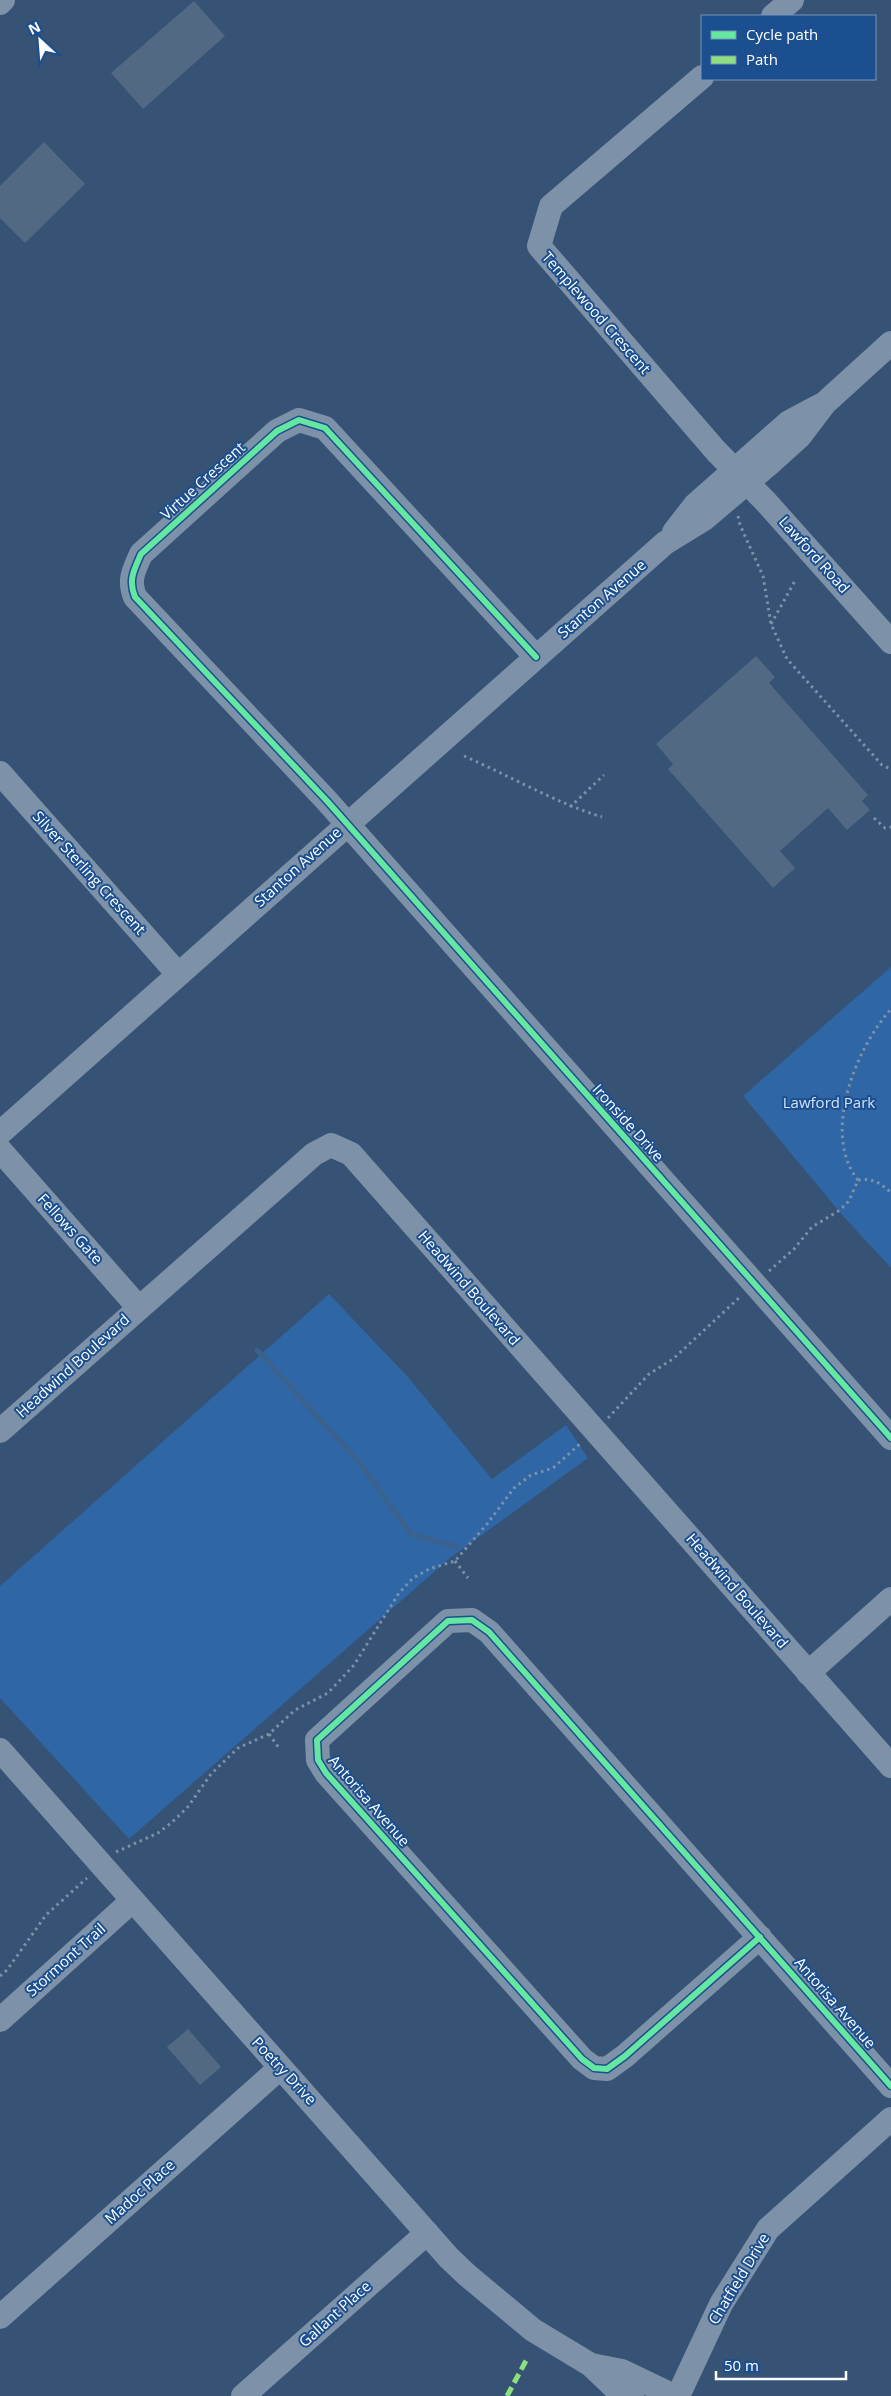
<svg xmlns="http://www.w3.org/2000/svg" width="891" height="2396" font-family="'Open Sans',sans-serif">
<rect width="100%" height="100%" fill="#365274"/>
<g fill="#2f66a5">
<path d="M891,967V1268L843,1216L743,1096Z"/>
<path d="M329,1294L407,1376L492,1479L566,1425L588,1458L450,1558L129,1839L0,1698V1586Z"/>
</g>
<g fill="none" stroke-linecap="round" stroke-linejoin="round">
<path stroke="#3b618d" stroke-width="5" d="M257,1350L359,1462L411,1534L458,1547"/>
</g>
<g fill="#526984">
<path d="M194,1L225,36L143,109L111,73Z"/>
<path d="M44,142L85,184L25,243L0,218V186Z"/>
<path d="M756,656L775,677L769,683L868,795L862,801L870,810L847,830L828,808L780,851L795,868L773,888L668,769L673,764L656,744Z"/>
<path d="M188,2029L221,2067L200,2085L167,2047Z"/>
</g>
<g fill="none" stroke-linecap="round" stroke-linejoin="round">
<g stroke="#7d92a8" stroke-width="3" stroke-dasharray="2.5 4" stroke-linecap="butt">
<path d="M738,516L740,525L763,576L771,624L787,659L882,765L891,769"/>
<path d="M771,624L796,579"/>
<path d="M464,756C510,776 554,802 602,817"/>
<path d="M570,807L604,775"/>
<path d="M874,818L885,828L891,827"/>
<path d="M858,1180C873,1178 881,1183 891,1193"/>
<path d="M769,1271L794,1249L812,1227L840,1210L849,1201L858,1180C821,1134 856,1048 891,1009"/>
<path d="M608,1418L649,1374L673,1359L741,1296"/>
<path d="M455,1561L468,1578"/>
<path d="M269,1734L279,1748"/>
<path d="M116,1852L158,1833L171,1823L187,1808L211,1774L238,1748L269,1734L295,1710L328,1693L354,1665L399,1593L413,1578L429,1569L455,1561L487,1524L514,1488L531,1475L553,1468L581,1443"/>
<path d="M0,1976L7,1970L46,1915L87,1878"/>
</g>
<g stroke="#7d92a8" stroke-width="24">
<path d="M0,3L3,0"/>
<path d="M773,16L792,0"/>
<path d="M702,77L551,206L539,246L716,451L767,503L891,642"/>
<path d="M674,532L695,505L789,422L819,406"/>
<path d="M536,657L325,428L299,420L277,431L141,554C134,570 128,580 135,597L327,801L891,1438"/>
<path d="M0,773L178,974"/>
<path d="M0,1133L665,543L704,519L769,464L800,436L825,403L891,343"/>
<path d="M0,1150L139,1308"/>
<path d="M0,1431L314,1154L331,1145L351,1154L891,1766"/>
<path d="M808,1673L891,1599"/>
<path d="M0,1750L449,2258L467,2275L533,2330L591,2365L613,2386L632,2396"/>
<path d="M760,1937L625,2056L607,2069L594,2068L582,2059L326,1773L318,1760L317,1740L448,1621L472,1620L489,1632L891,2086"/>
<path d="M0,2020L132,1901"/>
<path d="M0,2317L280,2068"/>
<path d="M591,2365L622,2371L674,2396"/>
<path d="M243,2396L427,2233"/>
<path d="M678,2396L721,2304L768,2229L891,2119"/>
</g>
<path stroke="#8de07e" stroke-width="5" stroke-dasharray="10 5" stroke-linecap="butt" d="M507,2396L528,2357"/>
<defs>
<g id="cycleway">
<path d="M536,657L325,428L299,420L277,431L141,554C134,570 128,580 135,597L327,801L891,1438"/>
<path d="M760,1937L625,2056L607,2069L594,2068L582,2059L326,1773L318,1760L317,1740L448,1621L472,1620L489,1632L891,2086"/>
</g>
</defs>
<use href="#cycleway" stroke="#1b4f8f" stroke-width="9"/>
<use href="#cycleway" stroke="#66e7a1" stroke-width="6"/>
</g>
<g text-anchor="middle" stroke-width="4" stroke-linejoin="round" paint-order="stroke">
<g font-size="15" fill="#fff" stroke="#1b4f8f">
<text transform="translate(596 313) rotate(49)" y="5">Templewood Crescent</text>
<text transform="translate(203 481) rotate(-42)" y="5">Virtue Crescent</text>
<text transform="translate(814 555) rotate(48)" y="5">Lawford Road</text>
<text transform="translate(602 599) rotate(-41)" y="5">Stanton Avenue</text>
<text transform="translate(298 867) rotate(-42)" y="5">Stanton Avenue</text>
<text transform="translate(89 873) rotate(48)" y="5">Silver Sterling Crescent</text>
<text transform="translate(628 1123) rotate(48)" y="5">Ironside Drive</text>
<text transform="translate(70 1229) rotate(48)" y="5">Fellows Gate</text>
<text transform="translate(469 1288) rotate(49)" y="5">Headwind Boulevard</text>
<text transform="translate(73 1366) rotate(-42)" y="5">Headwind Boulevard</text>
<text transform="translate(737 1591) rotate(49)" y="5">Headwind Boulevard</text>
<text transform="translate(369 1801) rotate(49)" y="5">Antorisa Avenue</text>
<text transform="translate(66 1960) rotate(-42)" y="5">Stormont Trail</text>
<text transform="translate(835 2003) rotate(49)" y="5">Antorisa Avenue</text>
<text transform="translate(284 2071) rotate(47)" y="5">Poetry Drive</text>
<text transform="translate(140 2192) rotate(-42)" y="5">Madoc Place</text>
<text transform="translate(739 2279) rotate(-59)" y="5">Chatfield Drive</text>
<text transform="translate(335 2314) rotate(-42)" y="5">Gallant Place</text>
</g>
<g font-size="15" fill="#cfe3fa" stroke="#1b4f8f">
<text x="829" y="1108">Lawford Park</text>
</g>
</g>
<rect x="701" y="15" width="175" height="65" fill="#1b4f8f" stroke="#7695bc"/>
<rect x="711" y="31" width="25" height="8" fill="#66e7a1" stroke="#7695bc"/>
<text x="746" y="40" font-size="15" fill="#ffffff">Cycle path</text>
<rect x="711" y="56" width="25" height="8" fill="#8de07e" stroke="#7695bc"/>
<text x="746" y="65" font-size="15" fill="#ffffff">Path</text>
<g transform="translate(40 40) rotate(334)" stroke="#1b4f8f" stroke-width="4" paint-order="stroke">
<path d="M0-4L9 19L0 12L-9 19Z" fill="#ffffff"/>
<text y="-8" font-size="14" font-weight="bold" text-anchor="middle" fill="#ffffff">N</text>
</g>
<path d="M716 2371v8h130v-8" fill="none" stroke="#ffffff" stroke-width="2.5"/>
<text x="724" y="2371" font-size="15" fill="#ffffff" stroke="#1b4f8f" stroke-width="4" paint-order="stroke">50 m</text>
</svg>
